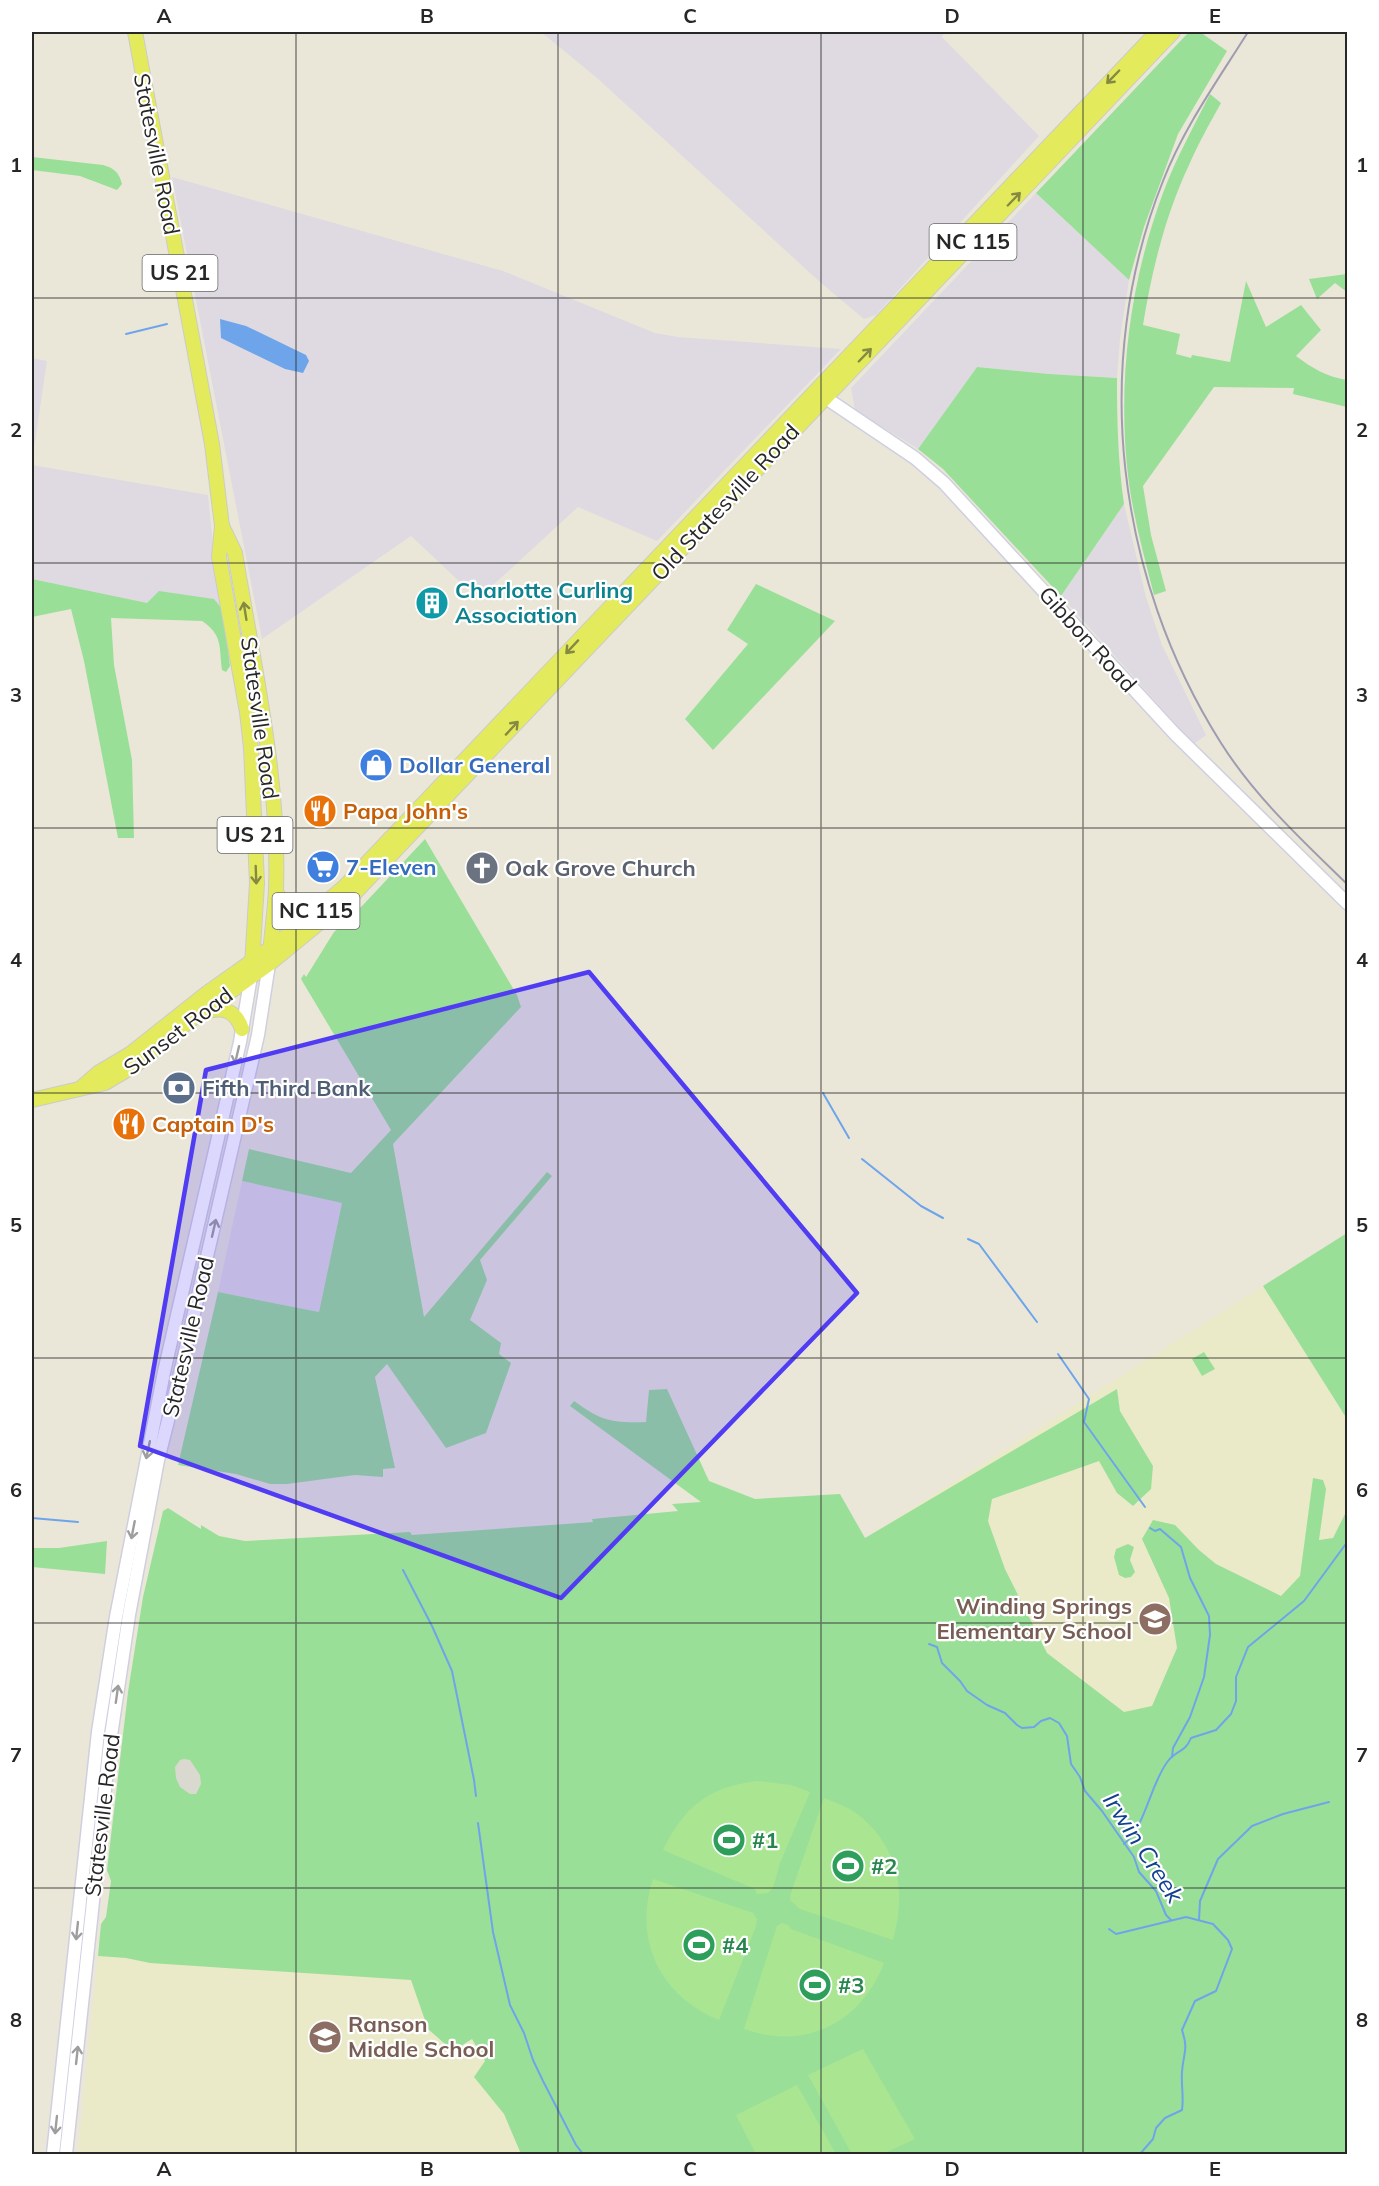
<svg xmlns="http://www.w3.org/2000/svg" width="1379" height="2186" font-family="Mulish,sans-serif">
<rect width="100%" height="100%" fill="#eae7d9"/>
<g fill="#dfdae2">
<path d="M541,32H945L942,37L1039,136L876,315L864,319L821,283L597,78Z"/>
<path d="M172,177L503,271L655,333L678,337L841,349L657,541L578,507L478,599L411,536L262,639Z"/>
<path d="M1036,193L1129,280L1120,339L1117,378L1049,374L977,367L918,449L855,410L851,388Z"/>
<path d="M32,358L47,361L32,462Z"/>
<path d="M32,465L208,495L221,621L32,584Z"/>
<path d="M1124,504L1146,597L1162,645L1206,735L1194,744L1061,596Z"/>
<path d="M242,1181L342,1203L319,1312L218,1292Z"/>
</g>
<g fill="#ebeac8">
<path d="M1263,1286L1347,1419V1700L1217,1830L865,1538Z"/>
<path d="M98,1956L567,1975L550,2154H78Z"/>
</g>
<g fill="#9adf97">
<path d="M1189,32H1200L1227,51L1178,134L1144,227L1129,280L1036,193Z"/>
<path d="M1210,94L1221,103C1210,123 1198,144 1189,165C1165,216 1152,270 1143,325L1180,334L1176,354L1191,358L1192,355L1230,362L1246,281L1266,327L1301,305L1321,330L1296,356C1312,368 1327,377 1347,380V407L1293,394L1294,388L1214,387L1143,486L1151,535L1166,591L1154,595C1143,552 1131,509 1127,466C1118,374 1131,279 1163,193C1176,158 1194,126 1210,94Z"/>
<path d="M32,157L103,165C114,168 119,172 122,184L117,190L80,176L32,170Z"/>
<path d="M1347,272V292L1335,283L1317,299L1309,279L1347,274Z"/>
<path d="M977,367L1049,374L1117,378C1117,421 1118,462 1124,504L1061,596L943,469L918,449Z"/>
<path d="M32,579L147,603L159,591L214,599L223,610L230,666L226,672L222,670C219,647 223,635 202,621L111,618L114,665L132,760L134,838H118L84,661L71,609L32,617Z"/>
<path d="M756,584L835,621L713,750L685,719L748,644L727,630Z"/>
<path d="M425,839L517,995L521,1007L393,1144L424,1317L547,1172L552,1176L480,1260L487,1280L470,1320L501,1343L499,1354L511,1363L486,1433L446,1448L387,1364L375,1377L395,1468L383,1469V1477L355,1475L287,1484H270L236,1474L178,1465L218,1292L319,1312L342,1203L242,1181L249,1149L351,1173L391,1130L301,979L304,974L306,977L334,932L362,906Z"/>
<path d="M1347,1233V1419L1263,1286Z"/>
<path d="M1204,1352L1215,1369L1202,1376L1192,1359Z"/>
<path d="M667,1389L709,1481L755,1499L840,1494L865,1538L1117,1389L1120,1411L1153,1466L1151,1489L1133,1506L1117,1493L1099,1461L992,1499L988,1521L1005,1569L1047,1653L1124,1712L1152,1706L1177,1648L1169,1598L1142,1539L1153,1520L1175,1525L1199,1550L1216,1564L1281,1596L1300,1576L1313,1478L1323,1480L1326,1489L1319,1540L1333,1538L1347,1510V2154H521L504,2114L474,2077L485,2061L472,2039L453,2051L428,2029L411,1980L150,1963L126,1958L98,1956L101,1924L106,1917L111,1881L107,1870L128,1692L143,1597L163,1511L168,1508L201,1529V1525L219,1536L245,1541L410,1532L412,1535L593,1522L592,1519L678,1511L672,1504L701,1502L570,1406L574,1401C602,1421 611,1423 646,1422L649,1390Z"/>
<path d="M107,1541L105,1574L32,1567V1548H59Z"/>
<path d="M1128,1544L1134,1547L1130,1560L1135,1572L1131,1577L1125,1578L1119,1575L1114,1557L1116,1549Z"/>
</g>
<g fill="#aae692">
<path d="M757,1781L791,1785L810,1792L780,1863L773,1888L768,1893L757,1894L755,1889L663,1850C684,1807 708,1787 757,1781Z"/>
<path d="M824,1798C836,1803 851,1808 861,1817C900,1850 906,1894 893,1940L800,1909L790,1900L791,1893Z"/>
<path d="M653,1879L753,1913L757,1919L756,1926L719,2020C660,1996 633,1940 653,1879Z"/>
<path d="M782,1923L788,1925L791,1929L884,1963C861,2023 805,2051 744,2029L775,1932L777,1926Z"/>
<path d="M863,2049L915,2139L882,2154H852L808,2075Z"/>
<path d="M797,2085L836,2154H756L736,2115Z"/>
</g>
<path fill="#dad9d0" d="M184,1759L190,1760L200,1775L201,1784L196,1794H190L180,1787L176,1778L175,1767L180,1760Z"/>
<path fill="#6ea5ea" d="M220,319L246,326L306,355L309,361L303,373L285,369L221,338Z"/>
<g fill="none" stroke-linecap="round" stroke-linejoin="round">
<g stroke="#6ea5ea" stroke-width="2">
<path d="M126,334L167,324"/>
<path d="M823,1093L849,1138"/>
<path d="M862,1159L921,1206L943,1218"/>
<path d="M968,1239L979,1244L1037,1322"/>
<path d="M1058,1354L1089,1399L1084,1422L1145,1507"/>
<path d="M32,1518L78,1522"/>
<path d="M1150,1528L1155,1531L1160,1529L1181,1547L1190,1578L1209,1616L1210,1635L1204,1677L1190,1717L1173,1748L1172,1757"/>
<path d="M403,1570L432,1626L452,1671L474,1780L476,1796"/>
<path d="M929,1644L937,1647L942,1663L960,1681L967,1691L987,1705L1005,1713L1017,1725L1022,1728L1034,1727L1041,1721L1050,1718L1059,1723L1067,1736L1071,1764L1080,1777L1085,1791L1102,1811L1134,1857L1139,1872L1156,1891L1166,1915L1171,1920"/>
<path d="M478,1823L493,1932L510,2005L524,2033L533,2060L543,2081L576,2145L583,2154"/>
<path d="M1124,1844C1146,1826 1150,1784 1168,1761C1176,1750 1185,1753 1191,1738L1216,1730L1231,1714L1236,1701V1677L1248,1647L1304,1601L1348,1541"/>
<path d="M1199,1920L1200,1901L1218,1859L1252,1826L1283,1814L1329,1802"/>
<path d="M1109,1929L1116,1934L1186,1917L1213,1924L1228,1940L1232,1949L1216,1991L1195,2001L1182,2030C1189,2051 1183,2053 1182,2072C1181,2085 1184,2097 1182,2110L1165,2118L1156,2128L1153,2139L1140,2154"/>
</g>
<defs>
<g id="secondary">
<path d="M817,392L915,458L944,483L1175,734L1348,904"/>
<path d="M53,2154L98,1732L116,1617L164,1372L240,1042L251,976"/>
<path d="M66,2154L110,1742L129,1615L158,1460L182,1365L258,1035L269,964"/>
</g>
<g id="primary">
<path d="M135,32L212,444L222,526L219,557L247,712L251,748L257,883L252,965"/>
<path d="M222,526L235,553C253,663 280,777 276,889C275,910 272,931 270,953"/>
<path d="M278,895C283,914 288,924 309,914"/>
<path d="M205,1012C223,1006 236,1011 242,1029"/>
<path d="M83,1086L98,1073L130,1054L207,993L279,942L344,887L1157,32"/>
<path d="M32,1100L105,1083L137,1064L188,1022L269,964L352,896L1173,32"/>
</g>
</defs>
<use href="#secondary" stroke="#d0cfe0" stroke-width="15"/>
<use href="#primary" stroke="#cbcbcb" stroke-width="16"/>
<use href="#secondary" stroke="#fff" stroke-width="12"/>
<use href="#primary" stroke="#e3eb5d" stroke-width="14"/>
<path stroke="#9f9cb1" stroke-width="2" d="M1248,32C1218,80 1184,127 1163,181C1090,364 1116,577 1221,743C1255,797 1302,840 1348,885"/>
</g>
<defs><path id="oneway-shaft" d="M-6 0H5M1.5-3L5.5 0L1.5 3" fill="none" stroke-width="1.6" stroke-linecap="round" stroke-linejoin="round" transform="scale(1.5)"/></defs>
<g stroke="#858942">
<use href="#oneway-shaft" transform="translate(1113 77) rotate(134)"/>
<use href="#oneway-shaft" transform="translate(1014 199) rotate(-46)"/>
<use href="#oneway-shaft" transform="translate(865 355) rotate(-46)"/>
<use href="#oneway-shaft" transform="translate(245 611) rotate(-99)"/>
<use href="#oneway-shaft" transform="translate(572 647) rotate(133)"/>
<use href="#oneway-shaft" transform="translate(512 728) rotate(-47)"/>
<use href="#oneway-shaft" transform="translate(256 875) rotate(88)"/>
</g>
<g stroke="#9e9e9e">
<use href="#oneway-shaft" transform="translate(237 1055) rotate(103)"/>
<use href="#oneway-shaft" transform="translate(214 1228) rotate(-77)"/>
<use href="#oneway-shaft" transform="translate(148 1450) rotate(102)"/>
<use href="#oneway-shaft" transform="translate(133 1530) rotate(101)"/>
<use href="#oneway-shaft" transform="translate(117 1694) rotate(-82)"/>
<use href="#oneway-shaft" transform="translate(77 1931) rotate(96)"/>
<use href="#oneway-shaft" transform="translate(77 2055) rotate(-84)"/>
<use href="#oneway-shaft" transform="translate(56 2125) rotate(96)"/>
</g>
<path fill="#503cf3" fill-opacity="0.2" stroke="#503cf3" stroke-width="4.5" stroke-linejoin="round" d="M589,972L857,1293L561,1598L140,1446L206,1070Z"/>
<path fill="none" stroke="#272727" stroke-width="1.5" stroke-opacity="0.55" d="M296,32V2154M558,32V2154M821,32V2154M1083,32V2154M32,298H1348M32,563H1348M32,828H1348M32,1093H1348M32,1358H1348M32,1623H1348M32,1888H1348"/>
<defs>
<symbol id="building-disc" viewBox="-11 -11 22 22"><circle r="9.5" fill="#0f9aa8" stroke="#fff"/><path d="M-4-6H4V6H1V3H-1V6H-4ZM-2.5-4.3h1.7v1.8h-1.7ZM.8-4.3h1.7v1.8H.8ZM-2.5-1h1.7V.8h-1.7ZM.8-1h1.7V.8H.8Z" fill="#fff"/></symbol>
<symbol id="shop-disc" viewBox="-11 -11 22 22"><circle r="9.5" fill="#3f7fe0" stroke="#fff"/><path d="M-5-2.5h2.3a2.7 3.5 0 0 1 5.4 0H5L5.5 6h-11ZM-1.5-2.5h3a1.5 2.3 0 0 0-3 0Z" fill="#fff"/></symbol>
<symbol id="restaurant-disc" viewBox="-11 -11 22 22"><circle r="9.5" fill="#e8710a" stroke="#fff"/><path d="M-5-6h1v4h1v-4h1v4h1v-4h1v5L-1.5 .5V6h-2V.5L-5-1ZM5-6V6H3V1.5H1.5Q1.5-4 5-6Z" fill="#fff"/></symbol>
<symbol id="supermarket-disc" viewBox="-11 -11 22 22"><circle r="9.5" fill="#3f7fe0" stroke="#fff"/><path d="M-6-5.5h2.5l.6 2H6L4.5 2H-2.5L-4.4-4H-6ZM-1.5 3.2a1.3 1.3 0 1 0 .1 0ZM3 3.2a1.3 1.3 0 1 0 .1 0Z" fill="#fff"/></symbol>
<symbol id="church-disc" viewBox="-11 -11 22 22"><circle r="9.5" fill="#6b7280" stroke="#fff"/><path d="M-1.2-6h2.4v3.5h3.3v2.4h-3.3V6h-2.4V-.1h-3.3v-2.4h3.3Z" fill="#fff"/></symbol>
<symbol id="bank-disc" viewBox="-11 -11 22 22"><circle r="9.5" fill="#5c6f8a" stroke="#fff"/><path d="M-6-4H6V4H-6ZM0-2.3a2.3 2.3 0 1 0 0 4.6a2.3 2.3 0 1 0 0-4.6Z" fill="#fff"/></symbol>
<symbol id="school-disc" viewBox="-11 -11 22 22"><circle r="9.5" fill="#8d6e63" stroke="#fff"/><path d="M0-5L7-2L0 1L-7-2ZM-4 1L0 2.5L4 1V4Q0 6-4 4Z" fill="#fff"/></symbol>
<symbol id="stadium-disc" viewBox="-11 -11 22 22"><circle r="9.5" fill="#2e9e5b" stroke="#fff"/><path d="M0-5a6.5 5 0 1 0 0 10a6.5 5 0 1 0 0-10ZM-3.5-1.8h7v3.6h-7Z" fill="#fff"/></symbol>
</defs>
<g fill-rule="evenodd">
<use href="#building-disc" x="413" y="584" width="38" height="38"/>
<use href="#shop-disc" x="357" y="746" width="38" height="38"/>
<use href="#restaurant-disc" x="301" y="792" width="38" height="38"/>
<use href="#supermarket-disc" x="304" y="848" width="38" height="38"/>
<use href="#church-disc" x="463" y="849" width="38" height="38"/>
<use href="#bank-disc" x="160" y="1069" width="38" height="38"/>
<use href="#restaurant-disc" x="110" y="1105" width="38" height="38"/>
<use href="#school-disc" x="1136" y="1600" width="38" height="38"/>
<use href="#stadium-disc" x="710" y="1821" width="38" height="38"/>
<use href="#stadium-disc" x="829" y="1847" width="38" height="38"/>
<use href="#stadium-disc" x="680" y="1926" width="38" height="38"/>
<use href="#stadium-disc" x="796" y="1966" width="38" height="38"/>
<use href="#school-disc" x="306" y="2018" width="38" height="38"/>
</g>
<g text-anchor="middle" stroke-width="4.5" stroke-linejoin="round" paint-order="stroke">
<g fill="#fff" stroke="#686868" stroke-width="1.5">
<rect x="929.5" y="224" width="87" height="36" rx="4.5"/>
<rect x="142.5" y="255" width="75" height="36" rx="4.5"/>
<rect x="217.5" y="817" width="75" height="36" rx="4.5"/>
<rect x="272.5" y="893" width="87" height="36" rx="4.5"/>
</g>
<g font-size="21" font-weight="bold" fill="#272727">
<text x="973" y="249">NC 115</text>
<text x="180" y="280">US 21</text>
<text x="255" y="842">US 21</text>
<text x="316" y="918">NC 115</text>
</g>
<g font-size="22" fill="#272727" stroke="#fff">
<text transform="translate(157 154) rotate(79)" y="8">Statesville Road</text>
<text transform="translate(725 502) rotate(-47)" y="8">Old Statesville Road</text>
<text transform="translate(1088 639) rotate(48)" y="8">Gibbon Road</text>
<text transform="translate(260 718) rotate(82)" y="8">Statesville Road</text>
<text transform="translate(178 1031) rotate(-37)" y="8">Sunset Road</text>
<text transform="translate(188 1337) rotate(-77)" y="8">Statesville Road</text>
<text transform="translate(102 1815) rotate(-83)" y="8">Statesville Road</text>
</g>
<g font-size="22" font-weight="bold" fill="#0d838f" stroke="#fff" text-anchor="start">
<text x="455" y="598">Charlotte Curling<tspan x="455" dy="25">Association</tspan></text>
</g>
<g font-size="22" font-weight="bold" fill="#366cbe" stroke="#fff" text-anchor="start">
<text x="399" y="773">Dollar General</text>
<text x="346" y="875">7-Eleven</text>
</g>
<g font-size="22" font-weight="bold" fill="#c56008" stroke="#fff" text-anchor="start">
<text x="343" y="819">Papa John's</text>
<text x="152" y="1132">Captain D's</text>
</g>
<g font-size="22" font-weight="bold" fill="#5b616d" stroke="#fff" text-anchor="start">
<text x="505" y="876">Oak Grove Church</text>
</g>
<g font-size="22" font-weight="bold" fill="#4e5e75" stroke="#fff" text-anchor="start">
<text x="202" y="1096">Fifth Third Bank</text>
</g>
<g font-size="22" font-weight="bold" fill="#785e54" stroke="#fff" text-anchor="end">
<text x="1132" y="1614">Winding Springs<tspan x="1132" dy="25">Elementary School</tspan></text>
<text x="348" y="2032" text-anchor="start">Ranson<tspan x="348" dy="25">Middle School</tspan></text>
</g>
<g font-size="22" font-weight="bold" fill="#27864d" stroke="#fff" text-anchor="start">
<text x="752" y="1848">#1</text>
<text x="871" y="1874">#2</text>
<text x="722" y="1953">#4</text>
<text x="838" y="1993">#3</text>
</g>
<g font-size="24" font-style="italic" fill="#114092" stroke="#fff">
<text transform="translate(1143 1848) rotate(57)" y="8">Irwin Creek</text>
</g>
</g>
<rect width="1379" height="2186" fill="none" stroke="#ffffff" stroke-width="66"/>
<rect x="33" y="33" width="1313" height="2120" fill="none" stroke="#272727" stroke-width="2"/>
<g font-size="20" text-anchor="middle" font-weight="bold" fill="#272727">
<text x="164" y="23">A</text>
<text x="427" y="23">B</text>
<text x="690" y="23">C</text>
<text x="952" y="23">D</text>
<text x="1215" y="23">E</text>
<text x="16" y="172">1</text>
<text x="1362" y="172">1</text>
<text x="16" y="437">2</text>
<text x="1362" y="437">2</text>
<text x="16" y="702">3</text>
<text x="1362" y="702">3</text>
<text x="16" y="967">4</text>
<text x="1362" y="967">4</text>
<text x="16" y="1232">5</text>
<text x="1362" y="1232">5</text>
<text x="16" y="1497">6</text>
<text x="1362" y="1497">6</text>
<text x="16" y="1762">7</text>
<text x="1362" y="1762">7</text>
<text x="16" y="2027">8</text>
<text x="1362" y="2027">8</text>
<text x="164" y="2176">A</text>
<text x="427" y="2176">B</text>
<text x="690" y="2176">C</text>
<text x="952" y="2176">D</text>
<text x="1215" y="2176">E</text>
</g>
</svg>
